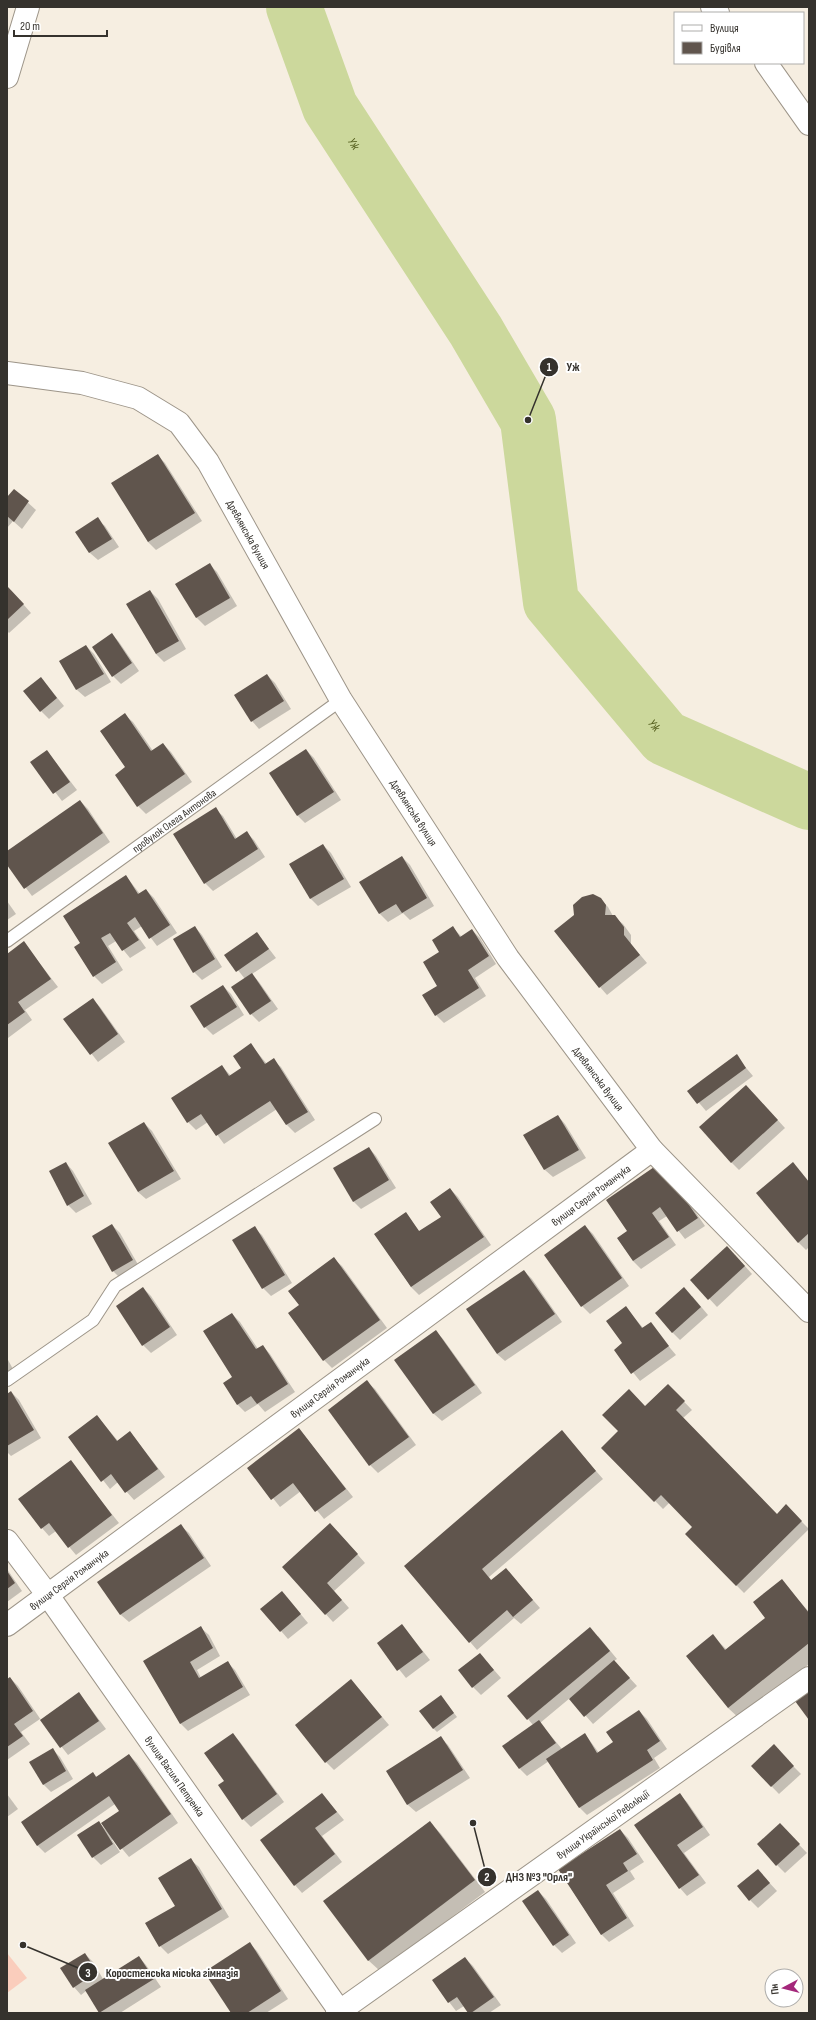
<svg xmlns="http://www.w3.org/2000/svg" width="816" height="2020" font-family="'Sofia Sans Condensed',sans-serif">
<rect width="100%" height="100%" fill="#f6eee1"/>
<path fill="#facdbc" d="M7,1953L27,1978L7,1993Z"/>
<g fill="#0003">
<path d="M157,455L165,463L202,521L156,550L148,542L112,483Z"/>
<path d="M14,490L36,510L22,529L13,521L7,528V499Z"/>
<path d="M97,519L105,526L119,547L98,560L90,553L77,532Z"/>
<path d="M209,564L217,572L237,606L205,626L197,618L176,584Z"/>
<path d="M7,586L31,613L9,633L7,631Z"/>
<path d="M150,591L158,599L186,649L164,662L156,654L128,604Z"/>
<path d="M112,634L119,642L139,671L121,684L113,676Z"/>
<path d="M86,646L94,654L111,682L85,697L77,690L60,662Z"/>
<path d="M267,675L275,683L291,709L259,729L252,721Z"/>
<path d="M41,678L64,706L49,719L41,711Z"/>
<path d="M125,715L133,722L153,751L163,744L171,752L192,782L146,814L138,806L127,768Z"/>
<path d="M306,750L314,758L341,800L305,823L298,816L271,773Z"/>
<path d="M47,751L77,790L62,801L32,762Z"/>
<path d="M80,801L88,809L110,842L32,896L7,863V852Z"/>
<path d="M215,809L223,816L237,839L247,833L254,840L265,857L213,891L205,883Z"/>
<path d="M323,845L331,853L351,887L318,906L311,899L290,865Z"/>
<path d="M402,857L410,865L434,906L410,920L403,913L388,922L380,914L361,882Z"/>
<path d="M126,876L140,894L146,890L154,898L177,933L157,946L142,926L134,931L146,948L130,958L116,941L108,946L123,970L102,984L94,976L81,943Z"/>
<path d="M600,899L608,907L613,916L623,924L631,935V944L647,963L607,995L600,987Z"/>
<path d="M7,901L16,914L7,920Z"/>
<path d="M195,927L202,935L222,967L202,980L194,972Z"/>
<path d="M453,928L462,937L472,930L480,938L496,964L475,978L486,996L444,1023L436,1015L439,986Z"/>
<path d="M257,933L276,958L252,974L259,982L278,1009L259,1022L251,1014L233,987L245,979L226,955Z"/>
<path d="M24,943L58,987L25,1010L32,1020L8,1038L7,955Z"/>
<path d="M223,986L231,994L244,1015L213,1035L205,1027Z"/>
<path d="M92,999L100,1007L125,1042L98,1062L65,1020Z"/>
<path d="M251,1045L267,1064L273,1060L281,1067L315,1120L295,1133L287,1125L277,1109L224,1144L208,1122L196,1130L188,1122L222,1066L231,1076L243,1068Z"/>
<path d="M736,1056L753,1076L706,1111L689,1091Z"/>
<path d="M754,1094L785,1128L739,1170L731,1162Z"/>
<path d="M558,1116L565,1124L586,1158L553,1177L545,1170L525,1135Z"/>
<path d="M144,1123L152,1131L181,1179L146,1199L138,1192Z"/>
<path d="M369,1148L376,1156L396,1188L361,1209L353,1201Z"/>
<path d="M66,1163L73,1171L92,1204L76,1213L68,1205Z"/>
<path d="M800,1171L809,1182V1247L806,1250L798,1242Z"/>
<path d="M668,1172L705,1226L685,1239L667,1216L659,1221L676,1245L641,1269L633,1261L618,1239L629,1231Z"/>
<path d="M450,1189L458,1197L491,1245L419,1295L411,1287L376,1234L405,1213L420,1232L442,1217Z"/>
<path d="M112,1225L120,1233L140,1268L121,1279L113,1271Z"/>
<path d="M585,1226L593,1234L629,1286L590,1314L582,1306L546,1255Z"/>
<path d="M254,1228L262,1235L292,1283L271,1296L263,1288Z"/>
<path d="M735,1255L752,1274L717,1307L692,1280Z"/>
<path d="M334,1259L342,1266L387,1328L332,1368L324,1360L290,1313L301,1305Z"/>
<path d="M524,1271L532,1279L562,1322L505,1361L497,1354Z"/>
<path d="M143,1288L151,1296L177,1335L151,1353L143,1345Z"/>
<path d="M692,1296L708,1315L680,1340L672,1332Z"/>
<path d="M626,1308L644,1329L650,1324L676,1355L640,1381L615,1350L624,1343Z"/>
<path d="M232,1314L240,1322L258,1349L263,1346L270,1354L295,1392L265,1412L258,1404L245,1412L238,1405L224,1383L234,1377Z"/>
<path d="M436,1332L443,1339L482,1393L442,1421L434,1414L396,1360Z"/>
<path d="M7,1358L14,1371L7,1375Z"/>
<path d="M367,1382L375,1389L416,1445L378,1473L370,1465Z"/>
<path d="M668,1385L692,1410L683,1418L777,1515L786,1506L809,1529L744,1593L686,1534L694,1527L670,1502L663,1509L603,1448Z"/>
<path d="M11,1392L19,1400L41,1438L11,1456L7,1452V1395Z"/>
<path d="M97,1416L118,1441L130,1432L165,1477L134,1500L118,1482L110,1489L69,1437Z"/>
<path d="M299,1429L353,1497L324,1519L301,1491L280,1507L249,1468Z"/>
<path d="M562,1432L603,1479L489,1577L492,1581L506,1569L540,1608L521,1624L514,1618L477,1650L405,1566Z"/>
<path d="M70,1462L119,1523L76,1555L56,1531L49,1536L42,1528Z"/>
<path d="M181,1526L189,1533L211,1566L129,1622L121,1615L99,1582Z"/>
<path d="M338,1532L365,1563L334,1591L349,1608L333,1622L283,1567Z"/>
<path d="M7,1569L22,1591L7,1602Z"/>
<path d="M782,1581L809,1612V1664L740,1719L728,1708L713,1636L727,1650L766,1618Z"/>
<path d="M289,1600L308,1623L288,1639L262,1609Z"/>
<path d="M402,1625L430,1660L406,1678L378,1643Z"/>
<path d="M201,1628L209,1635L220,1656L197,1670L201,1678L227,1662L235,1670L250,1695L188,1731L180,1723L144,1661Z"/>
<path d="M598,1636L617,1659L614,1661L637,1686L593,1724L570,1698L540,1723L562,1749L585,1734L599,1753L614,1742L639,1711L647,1719L667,1749L654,1758L660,1768L587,1815L580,1808L549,1761L527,1776L520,1769L533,1725L528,1719Z"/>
<path d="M480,1654L501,1678L481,1695L473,1687Z"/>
<path d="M10,1678L18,1686L41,1720L79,1693L106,1729L68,1755L40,1719L21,1732L30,1744L7,1760V1680Z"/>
<path d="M351,1680L389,1725L334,1770L326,1762Z"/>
<path d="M444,1700L457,1717L437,1732L433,1728Z"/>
<path d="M233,1734L240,1742L284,1802L251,1827L243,1819L225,1781Z"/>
<path d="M440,1737L448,1745L470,1778L416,1812L408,1805L387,1772Z"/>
<path d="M52,1749L60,1757L73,1779L51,1792L43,1784Z"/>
<path d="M781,1754L801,1774L779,1794L752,1766Z"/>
<path d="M129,1755L137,1763L178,1823L129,1857L114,1839L112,1840L120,1852L101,1865L93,1857L99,1823L108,1832L120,1811L115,1804L45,1853L37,1845L93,1773L97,1777Z"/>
<path d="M7,1794L18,1809L7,1817Z"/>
<path d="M322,1794L344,1820L322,1836L342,1862L302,1893L295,1885Z"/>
<path d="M680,1795L687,1802L710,1835L684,1853L706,1883L687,1896L680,1888L635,1825Z"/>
<path d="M430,1822L441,1834L485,1892L380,1971L368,1960Z"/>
<path d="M620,1830L628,1838L644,1862L630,1871L635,1879L613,1893L634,1926L609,1942L601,1934L559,1870Z"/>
<path d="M787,1832L807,1853L785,1873L777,1865Z"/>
<path d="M191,1860L199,1867L229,1917L168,1954L160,1946L147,1924L176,1906Z"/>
<path d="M765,1878L777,1891L758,1908L750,1900Z"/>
<path d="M538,1891L546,1899L576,1943L562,1953L554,1945Z"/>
<path d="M249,1943L257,1951L288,1999L266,2013H232Z"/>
<path d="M85,1954L93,1962L103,1979L139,1957L146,1965L161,1987L120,2013H100L86,1991L81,1995L74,1987Z"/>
<path d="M465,1958L473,1966L501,2005L489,2013H469L464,2006L456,2011L433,1981Z"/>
</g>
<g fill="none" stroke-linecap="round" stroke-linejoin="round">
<path stroke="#ccd89c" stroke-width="56" id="s1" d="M294,7L330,107L476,331L528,420L551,602L665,738L809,802"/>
</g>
<g fill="#60554d">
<path d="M158,454L195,513L148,542L111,483Z"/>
<path d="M14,489L29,501L14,522L7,516V497Z"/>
<path d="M98,517L112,539L89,553L75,532Z"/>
<path d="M210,563L230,598L196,618L175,584Z"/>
<path d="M7,586L24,604L7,620Z"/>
<path d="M150,590L179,641L156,654L126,604Z"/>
<path d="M112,633L132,663L112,677L92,647Z"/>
<path d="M86,645L104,674L76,690L59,661Z"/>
<path d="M267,674L284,701L251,722L234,695Z"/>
<path d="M41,677L57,698L40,712L23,691Z"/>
<path d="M125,713L151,751L163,743L185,774L137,807L115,775L125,767L100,731Z"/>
<path d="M306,749L334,792L297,816L269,773Z"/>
<path d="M47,750L70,782L53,794L30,762Z"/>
<path d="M80,800L103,833L24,889L7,865V851Z"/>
<path d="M216,807L235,839L247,831L258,849L204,884L173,834Z"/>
<path d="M323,844L344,879L310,899L289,864Z"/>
<path d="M402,856L427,898L402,913L396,904L379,914L359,882Z"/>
<path d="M126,875L138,894L146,889L170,925L149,939L135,917L127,923L139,940L122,951L110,933L101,938L116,962L93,977L74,947L80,943L63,916Z"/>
<path d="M593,894L601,898L606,905L605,915H615L624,927V935L640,955L599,988L554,931L574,915L573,905L582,897Z"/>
<path d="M195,926L215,959L193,973L173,939Z"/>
<path d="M453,926L460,937L472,929L489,956L468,970L479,988L435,1016L422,995L437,986L423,962L439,952L432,940Z"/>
<path d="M257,932L269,949L236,972L224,955Z"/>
<path d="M24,941L51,979L18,1002L25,1012L7,1025V954Z"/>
<path d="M252,973L271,1001L250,1015L231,987Z"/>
<path d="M223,985L237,1007L204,1028L190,1006Z"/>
<path d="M93,998L118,1034L90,1055L63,1019Z"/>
<path d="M251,1043L265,1064L274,1058L308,1112L286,1125L270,1101L216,1136L201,1114L187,1123L171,1098L222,1065L229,1076L241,1068L233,1056Z"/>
<path d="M737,1054L746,1068L697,1104L687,1091Z"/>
<path d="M746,1085L778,1120L731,1163L699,1127Z"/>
<path d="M558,1115L579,1150L544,1170L523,1135Z"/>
<path d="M144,1122L174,1171L138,1192L108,1143Z"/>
<path d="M369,1147L389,1180L353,1202L333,1168Z"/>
<path d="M66,1162L84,1196L67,1206L49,1171Z"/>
<path d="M793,1162L809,1182V1233L798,1243L756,1193Z"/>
<path d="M660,1163L698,1218L677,1232L660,1207L652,1213L669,1237L633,1261L617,1238L627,1231L606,1200Z"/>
<path d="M450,1188L484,1237L411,1287L374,1234L406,1212L419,1231L441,1217L430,1202Z"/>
<path d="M112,1224L133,1260L112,1272L92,1236Z"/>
<path d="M585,1225L622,1278L581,1307L544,1255Z"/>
<path d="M255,1226L285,1275L262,1289L232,1240Z"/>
<path d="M727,1246L745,1266L708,1300L690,1280Z"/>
<path d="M334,1257L380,1320L323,1361L288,1313L299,1305L288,1291Z"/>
<path d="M524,1270L555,1314L497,1354L466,1309Z"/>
<path d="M143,1287L170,1327L142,1346L116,1306Z"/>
<path d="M684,1287L701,1307L672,1333L655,1313Z"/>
<path d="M626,1306L642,1328L651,1322L669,1346L631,1374L614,1350L622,1343L606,1321Z"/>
<path d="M232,1313L256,1349L263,1345L288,1384L257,1404L251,1396L237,1405L223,1383L232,1377L203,1331Z"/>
<path d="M436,1330L475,1385L433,1414L394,1360Z"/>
<path d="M367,1380L409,1437L369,1466L328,1410Z"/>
<path d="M668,1384L685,1401L676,1410L777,1514L786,1504L802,1521L736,1586L685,1534L692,1527L661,1495L654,1502L601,1448L618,1431L602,1415L629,1389L645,1406Z"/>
<path d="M11,1391L34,1430L7,1446V1394Z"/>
<path d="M97,1415L117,1441L130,1431L158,1469L125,1493L111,1474L101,1482L68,1437Z"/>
<path d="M299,1428L346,1489L315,1512L293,1483L271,1500L247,1468Z"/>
<path d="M562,1430L596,1471L482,1569L491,1580L506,1568L533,1600L513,1617L507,1610L469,1643L404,1566Z"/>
<path d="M71,1460L112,1515L68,1548L49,1523L41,1529L18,1499Z"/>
<path d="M330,1523L358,1554L327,1583L342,1600L325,1615L282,1567Z"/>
<path d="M181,1524L204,1558L120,1615L97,1582Z"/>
<path d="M7,1571L15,1583L7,1589Z"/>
<path d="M782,1579L809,1613V1643L728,1708L686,1656L713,1634L725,1650L765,1618L753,1602Z"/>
<path d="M282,1591L301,1614L280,1632L260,1609Z"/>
<path d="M402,1624L423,1652L397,1671L377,1643Z"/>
<path d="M201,1626L213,1648L190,1662L199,1678L228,1661L243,1687L180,1724L143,1661Z"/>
<path d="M590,1627L610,1651L527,1720L507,1696Z"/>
<path d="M480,1653L494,1670L472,1688L458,1670Z"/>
<path d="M614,1660L630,1678L584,1717L569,1699Z"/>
<path d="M10,1677L33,1711L14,1724L23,1736L7,1747V1679Z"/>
<path d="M351,1679L382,1717L325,1763L295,1725Z"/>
<path d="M809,1691V1720L795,1701Z"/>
<path d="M79,1692L99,1721L60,1748L40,1720Z"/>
<path d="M441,1695L454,1713L433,1729L419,1711Z"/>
<path d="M639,1710L660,1741L647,1750L653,1760L579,1808L546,1759L585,1733L597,1753L613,1742L606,1732Z"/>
<path d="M539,1720L556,1743L519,1769L502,1746Z"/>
<path d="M233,1733L277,1794L242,1820L218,1785L224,1781L204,1753Z"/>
<path d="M441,1736L463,1770L407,1805L386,1771Z"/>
<path d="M774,1744L794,1766L771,1787L751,1766Z"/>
<path d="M53,1748L66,1771L43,1785L29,1762Z"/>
<path d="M129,1754L171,1814L120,1850L101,1823L119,1811L109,1796L37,1846L21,1822L93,1772L96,1777Z"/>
<path d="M322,1793L337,1812L315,1828L335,1854L294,1886L260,1840Z"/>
<path d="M680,1793L703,1827L677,1845L699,1875L679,1889L634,1825Z"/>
<path d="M99,1821L113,1844L92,1858L77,1835Z"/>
<path d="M430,1821L475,1880L368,1961L323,1901Z"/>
<path d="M780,1823L800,1844L776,1866L757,1844Z"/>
<path d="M620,1829L637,1854L623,1863L628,1871L606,1885L627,1918L601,1935L558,1869Z"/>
<path d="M191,1858L222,1909L159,1947L145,1923L175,1906L158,1878Z"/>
<path d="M758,1869L770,1883L749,1901L737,1886Z"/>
<path d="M538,1890L569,1935L553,1946L522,1901Z"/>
<path d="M250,1942L281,1991L247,2013H231L204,1972Z"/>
<path d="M85,1953L97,1972L73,1988L60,1968Z"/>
<path d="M139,1956L154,1979L99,2013L85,1990Z"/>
<path d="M465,1957L494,1997L471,2013H468L457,1997L448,2003L432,1980Z"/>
</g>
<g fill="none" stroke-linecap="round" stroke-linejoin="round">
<defs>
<g id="service">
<path id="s2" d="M7,941L341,700"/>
<path d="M7,1380L93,1320L115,1286L375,1119"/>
</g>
<g id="minor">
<path d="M712,7L718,13"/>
<path d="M766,63L809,124"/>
<path id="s3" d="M7,373L82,383L138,398L179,423L208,462L341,700L508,958L652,1150L809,1311"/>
<path id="s4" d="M7,1541L47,1594L341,2013"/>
<path id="s5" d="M7,1625L652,1150"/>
<path id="s6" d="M337,2013L809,1678"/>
</g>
<path id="tertiary" d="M7,77L28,7"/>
</defs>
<use href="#service" stroke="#9d9589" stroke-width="14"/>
<use href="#minor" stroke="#9d9589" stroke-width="24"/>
<use href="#tertiary" stroke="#9d9589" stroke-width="24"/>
<use href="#service" stroke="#fff" stroke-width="12"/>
<use href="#minor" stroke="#fff" stroke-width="22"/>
<use href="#tertiary" stroke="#fff" stroke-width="22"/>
</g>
<g text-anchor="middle" stroke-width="4" stroke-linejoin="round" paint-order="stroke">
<g font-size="11" fill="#35322d" stroke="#fff">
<text dy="4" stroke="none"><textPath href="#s3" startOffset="313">Древлянська вулиця</textPath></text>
<text dy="4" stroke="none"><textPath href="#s3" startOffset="637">Древлянська вулиця</textPath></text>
<text dy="4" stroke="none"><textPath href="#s2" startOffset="206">провулок Олега Антонова</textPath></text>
<text dy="4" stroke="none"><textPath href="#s3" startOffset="961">Древлянська вулиця</textPath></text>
<text dy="4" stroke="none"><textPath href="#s5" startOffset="725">вулиця Сергія Романчука</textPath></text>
<text dy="4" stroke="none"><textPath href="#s5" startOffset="401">вулиця Сергія Романчука</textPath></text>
<text dy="4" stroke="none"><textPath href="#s5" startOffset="77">вулиця Сергія Романчука</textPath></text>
<text dy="4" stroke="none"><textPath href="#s4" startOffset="289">вулиця Василя Петренка</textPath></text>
<text dy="4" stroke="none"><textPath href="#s6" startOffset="326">вулиця Української Революції</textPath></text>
</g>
<g font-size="12" font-style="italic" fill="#515b1a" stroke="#fff">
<text dy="4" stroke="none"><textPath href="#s1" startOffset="150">Уж</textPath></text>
<text dy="4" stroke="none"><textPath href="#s1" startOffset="821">Уж</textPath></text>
</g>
</g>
<path fill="none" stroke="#35322d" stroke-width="1.5" d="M528 420L549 367M473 1823L487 1877M23 1945L88 1972"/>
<g fill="#35322d" stroke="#fff" stroke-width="1.5">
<circle cx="528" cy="420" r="4"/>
<circle cx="473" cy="1823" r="4"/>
<circle cx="23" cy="1945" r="4"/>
<circle cx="549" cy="367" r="10"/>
<circle cx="487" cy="1877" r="10"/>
<circle cx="88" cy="1972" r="10"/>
</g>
<g font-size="12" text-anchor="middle" font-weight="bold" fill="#fff">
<text x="549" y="371">1</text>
<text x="487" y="1881">2</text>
<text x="88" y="1977">3</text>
</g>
<g font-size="12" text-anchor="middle" font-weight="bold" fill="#35322d" stroke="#fff" stroke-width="4" stroke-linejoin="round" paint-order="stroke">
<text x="573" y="371">Уж</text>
<text x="539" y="1881">ДНЗ №3 "Орля"</text>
<text x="172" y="1977">Коростенська міська гімназія</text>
</g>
<rect width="816" height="2020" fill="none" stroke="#35322d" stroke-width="16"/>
<rect x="674" y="12" width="130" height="52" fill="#ffffff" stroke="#aeadab"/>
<rect x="682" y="25" width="20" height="6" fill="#ffffff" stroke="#aeadab"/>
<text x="710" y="32" font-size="12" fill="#35322d">Вулиця</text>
<rect x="682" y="42" width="20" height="12" fill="#60554d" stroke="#aeadab"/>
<text x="710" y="52" font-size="12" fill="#35322d">Будівля</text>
<g transform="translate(784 1988) rotate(263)"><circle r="19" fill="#ffffff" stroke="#aeadab"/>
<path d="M0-3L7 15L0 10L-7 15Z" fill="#a4287b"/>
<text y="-6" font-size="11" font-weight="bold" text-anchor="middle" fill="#35322d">Пн</text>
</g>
<path d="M14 30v6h93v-6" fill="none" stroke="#35322d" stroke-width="2"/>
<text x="20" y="30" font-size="12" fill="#35322d" stroke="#ffffff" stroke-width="3" paint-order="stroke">20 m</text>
</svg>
